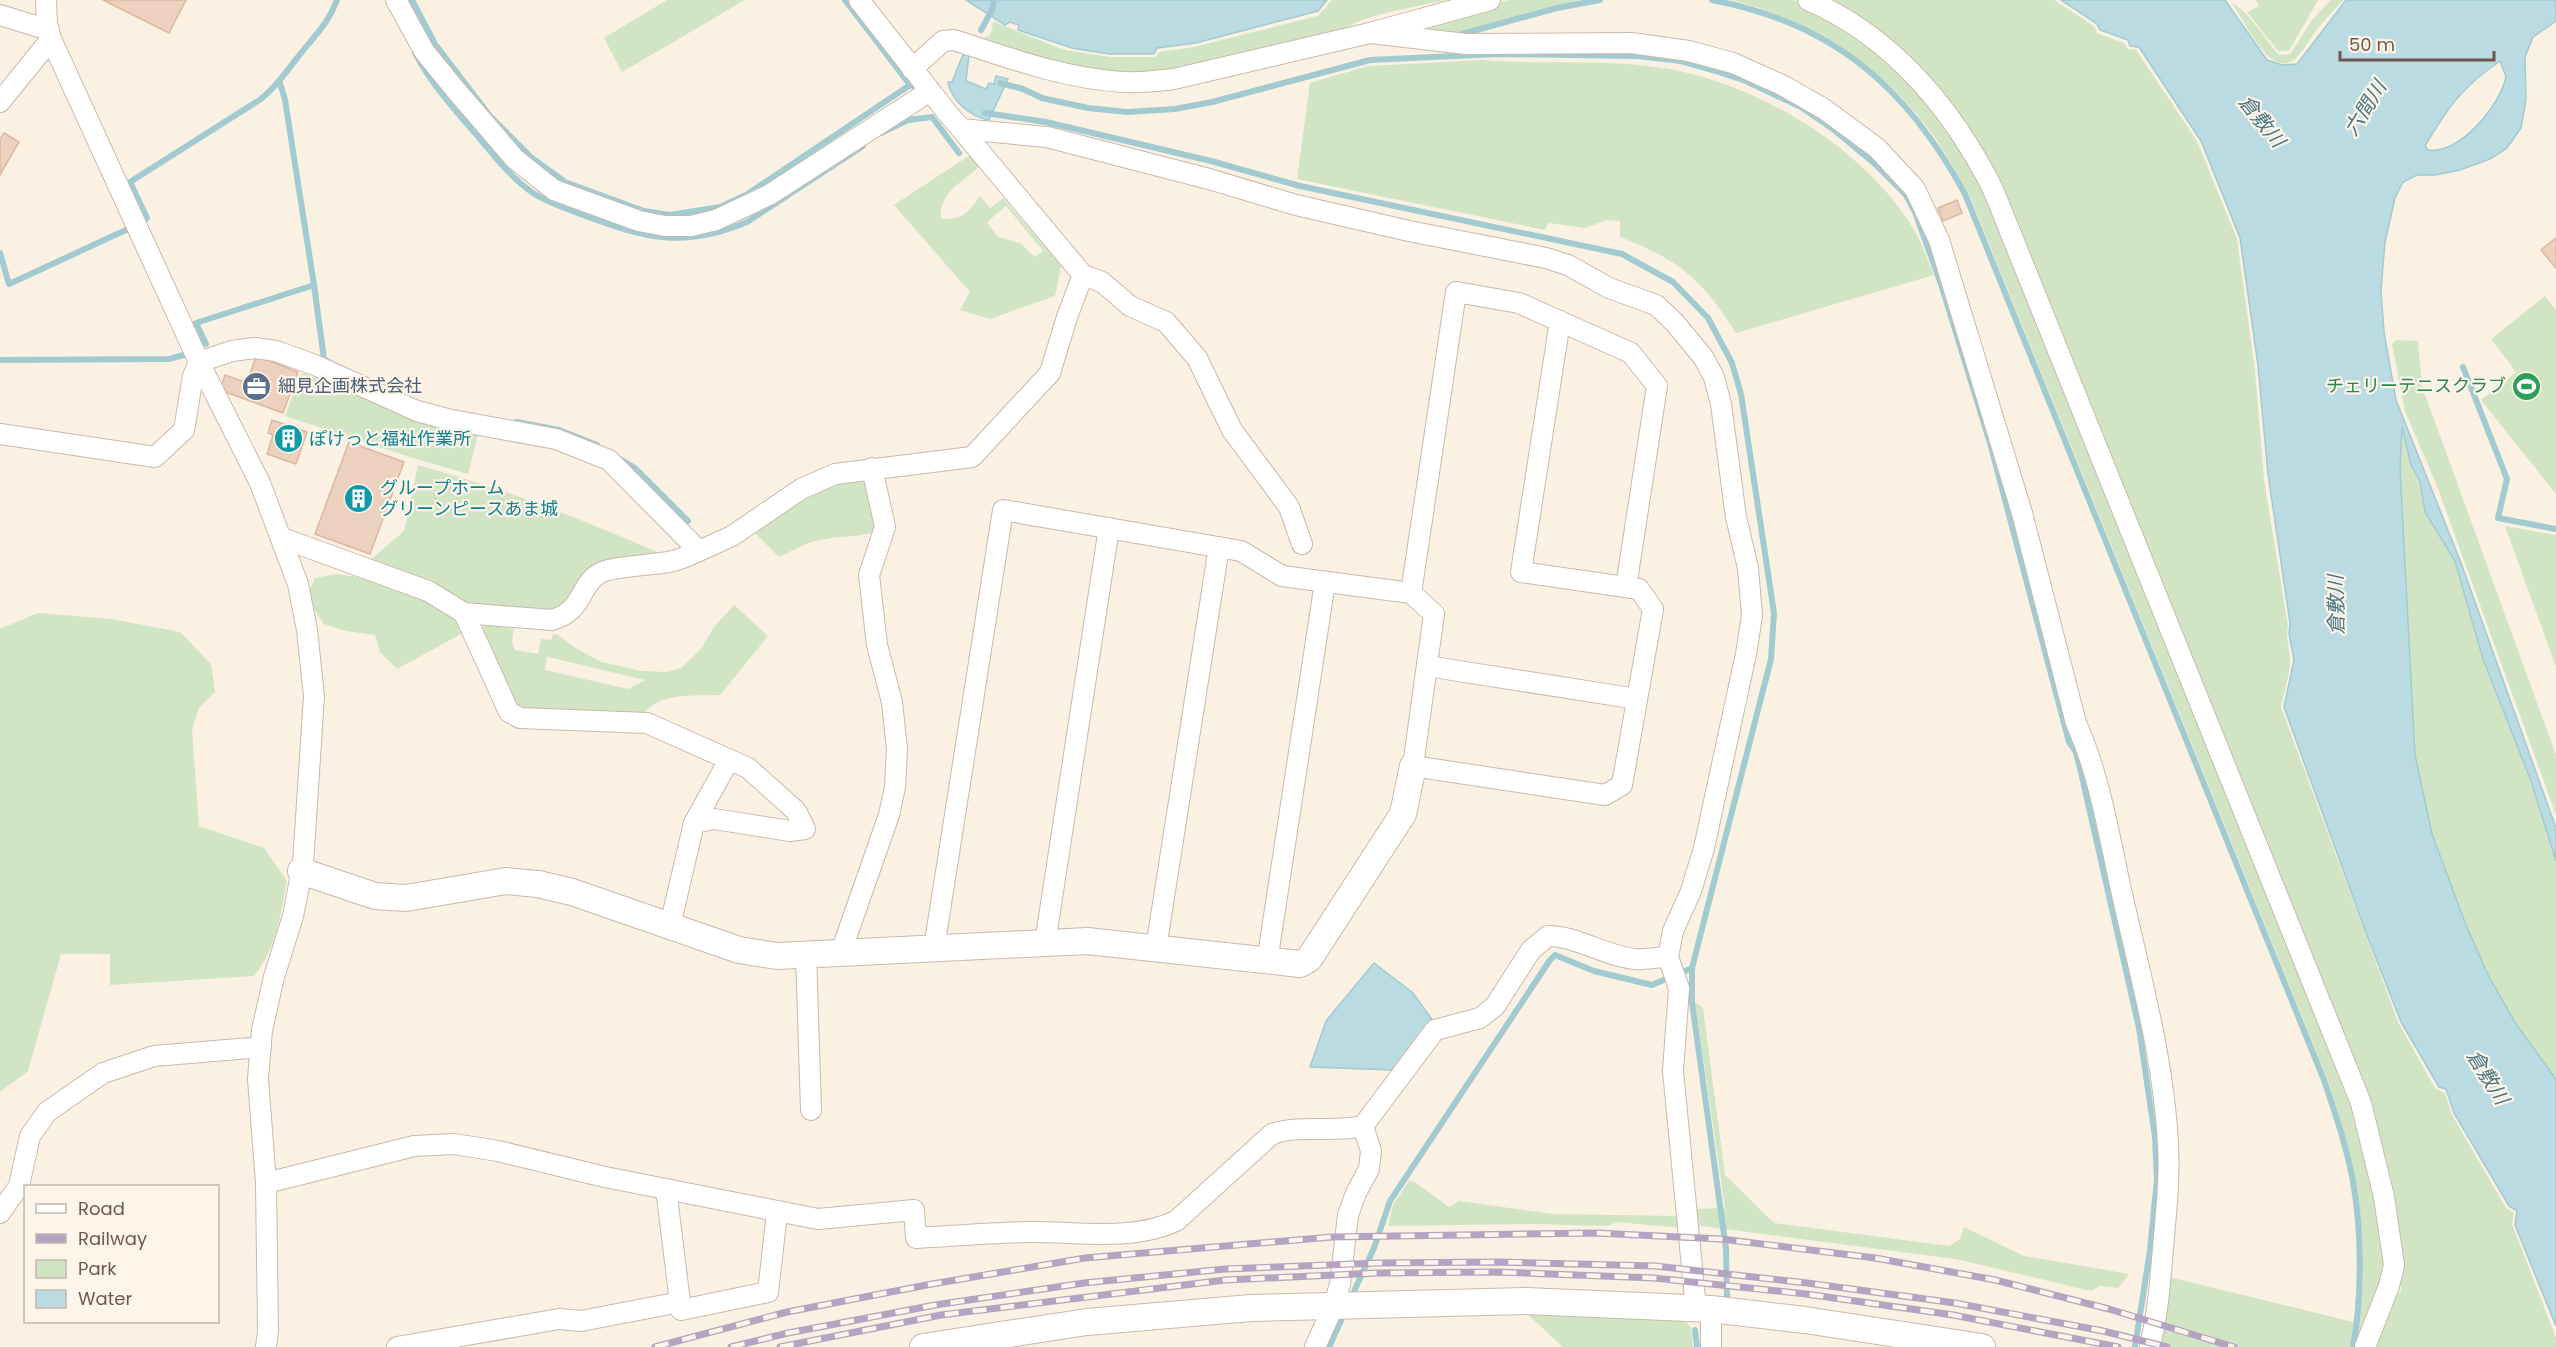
<svg xmlns="http://www.w3.org/2000/svg" width="2556" height="1347" font-family="Poppins,'Noto Sans JP',sans-serif">
<rect width="100%" height="100%" fill="#faf1e3"/>
<g fill="#d1e5c4" fill-rule="evenodd">
<path d="M667,0H745L622,72L604,38Z"/>
<path d="M1332,0H1445C1410,9 1356,14 1329,39L1181,75L1109,77L982,43L985,37L989,36L993,29L991,25L994,22L1064,50L1111,57H1155L1160,52L1194,47L1318,16Z"/>
<path d="M1509,0H1580L1459,33L1400,28L1431,22Z"/>
<path d="M1731,0H1793L1838,20L1904,71L1980,173L2354,1098L2389,1271L2360,1347H2158L2169,1298V1277L2353,1322L2354,1327H2359C2362,1284 2364,1241 2358,1199C2353,1159 2340,1121 2329,1083L1969,194C1957,174 1947,154 1933,135C1885,67 1811,20 1731,0Z"/>
<path d="M1824,0H2054L2094,26L2097,33L2124,43L2128,49L2136,50L2197,141L2237,239L2255,371L2264,480L2288,626C2285,638 2290,648 2290,660C2291,671 2283,694 2281,707L2398,1022L2435,1088L2445,1093L2452,1115L2506,1208L2514,1213L2512,1224L2556,1338V1347H2369L2390,1298L2401,1292C2398,1217 2382,1155 2364,1082L2010,212L1981,147L1939,92Z"/>
<path d="M2256,0H2318L2289,51H2278L2247,12L2259,6Z"/>
<path d="M2331,0H2343C2335,9 2326,19 2318,28C2305,44 2292,81 2266,54C2253,40 2243,20 2232,3C2252,14 2263,38 2279,55L2290,54L2313,19Z"/>
<path d="M1482,60C1544,65 1608,58 1669,69C1759,85 1862,147 1911,225C1921,240 1927,259 1934,275L1736,333C1702,279 1679,260 1620,237V221L1607,220L1585,228L1548,223L1545,230L1297,179L1310,83L1368,66Z"/>
<path d="M970,155L979,167C962,182 938,194 941,219C962,220 968,213 980,196L990,208L1003,198L1061,266L1055,296L990,319L960,310L970,292L894,205ZM1006,206L1043,251L1035,257L1020,243L998,237L987,222Z"/>
<path d="M2545,296L2556,310V494L2481,400L2516,372L2491,339Z"/>
<path d="M2396,340L2418,341L2422,386L2556,755V815L2437,486L2405,411L2392,344Z"/>
<path d="M304,373L421,422L448,430L478,434L468,474L416,459L285,416L300,376Z"/>
<path d="M2402,427L2411,465L2420,481L2425,512L2455,561L2483,659L2531,781L2556,861V1079L2516,1024L2488,975L2466,925L2432,834L2415,755L2400,468Z"/>
<path d="M418,465C501,488 580,518 659,553L604,563L563,612L465,606L369,561L404,531Z"/>
<path d="M866,477L878,531C860,537 843,536 825,539C808,541 794,550 779,557L754,532L788,506L822,488Z"/>
<path d="M2505,526L2556,535V667Z"/>
<path d="M336,574C377,579 444,593 465,632L397,669L380,652L375,635L346,631L324,624L310,604V589L315,578Z"/>
<path d="M734,605L768,636L720,695C693,696 660,692 642,715L519,714L481,643L484,624L514,629L512,643L515,650L538,654L541,639L551,640L553,634L558,635L574,647L601,662L642,671L666,672L681,668L701,649L714,627ZM547,657H548L645,680L628,689L545,670Z"/>
<path d="M38,613L111,619L180,632L211,664L215,692L199,708L192,730L199,826L264,848L287,881C280,917 277,947 254,976L110,985V954H61L28,1071L0,1092V629Z"/>
<path d="M1695,1002L1703,1008L1725,1175L1774,1223L1949,1246L1960,1239L1964,1227L2024,1256L2129,1274L2118,1288L2100,1286L2091,1291L1956,1259L1694,1225L1693,1209L1725,1208Z"/>
<path d="M1409,1181L1416,1183L1449,1207L1459,1201L1553,1214L1680,1216V1228L1617,1222L1608,1226L1530,1224L1388,1226L1393,1205Z"/>
<path d="M1524,1311L1684,1319L1691,1328L1693,1347H1563Z"/>
</g>
<g fill="#badbe1" stroke="#a2cad1" stroke-width="1.5" fill-rule="evenodd">
<path d="M966,0H1327L1318,11L1196,43L1157,48L1154,54H1109L1072,48L1018,30L1019,25L1010,22L1005,25Z"/>
<path d="M2061,0H2225L2267,60L2282,65L2297,64L2346,0H2556V21L2533,37L2525,57L2526,100L2521,128L2507,148L2490,159L2460,170L2435,175H2417L2403,182L2395,198L2385,242L2381,290L2384,332L2396,400L2461,563L2556,828V861L2531,781L2483,659L2455,561L2425,512L2420,481L2411,465L2402,427L2400,468L2415,755L2432,834L2466,925L2488,975L2516,1024L2556,1079V1326L2515,1225L2517,1211L2509,1206L2454,1113L2446,1089L2439,1087L2401,1022L2366,933L2284,707L2294,660L2289,634L2290,623L2268,474L2258,365L2240,238L2201,141L2139,47L2130,46L2128,40L2100,30L2097,24ZM2500,61L2506,77C2500,105 2460,155 2428,150L2425,146C2448,107 2462,87 2500,61Z"/>
<path d="M964,52L969,55L966,81L986,89L989,83L994,84L996,76L1008,79L989,120C971,117 951,101 948,82H952Z"/>
<path d="M1374,963L1413,993L1433,1021L1392,1070L1310,1067L1326,1021Z"/>
</g>
<g fill="none" stroke-linecap="round" stroke-linejoin="round">
<g stroke="#a2cad1" stroke-width="6">
<path d="M412,0L435,44L490,116L532,158L565,182L644,211L670,215L720,207L746,195L910,85L913,86"/>
<path d="M845,0L910,85"/>
<path d="M1712,0C1833,23 1907,87 1965,194L2324,1080C2335,1113 2347,1147 2353,1182C2362,1231 2362,1298 2353,1347"/>
<path d="M981,30L992,10L994,0"/>
<path d="M1462,39V34L1557,8L1600,0"/>
<path d="M415,53C431,83 453,108 475,133C493,154 510,177 533,193C548,203 566,208 583,215C645,238 683,249 747,222L863,146"/>
<path d="M1000,83L1023,89L1042,98L1088,108L1127,112L1175,109L1212,102L1370,60L1498,54L1637,56L1681,61L1716,71L1746,81L1801,107L1833,129L1875,164L1906,195L1915,212L1941,284L1990,443L2069,742L2076,752L2080,768L2139,1028L2155,1137L2157,1179L2150,1250L2135,1347"/>
<path d="M985,113L1046,122L1211,161L1300,186L1622,254L1673,282L1708,318L1732,363L1741,394L1774,613L1771,659L1692,968V1002L1726,1249L1727,1297"/>
<path d="M881,133L908,120L932,117L959,153"/>
<path d="M145,219L147,218L130,182L261,99C280,83 284,74 298,57C313,37 328,25 337,0"/>
<path d="M0,253L9,284L128,229"/>
<path d="M314,285L324,359L329,362"/>
<path d="M206,344L196,323L314,285L285,100L280,83"/>
<path d="M0,360L169,359L187,354"/>
<path d="M2463,367L2507,479L2498,518L2556,529"/>
<path d="M517,422L559,430L597,445"/>
<path d="M618,458L635,468L688,521"/>
<path d="M1350,1300L1374,1248L1390,1201L1550,960L1555,955L1594,971L1652,985L1692,968"/>
<path d="M1695,1330L1697,1347"/>
<path d="M1329,1347L1345,1312"/>
</g>
</g>
<g fill="#ecd1be" stroke="#ddb8a0" stroke-width="1.5">
<path d="M103,0H186L169,33Z"/>
<path d="M4,133L19,142L0,175V139Z"/>
<path d="M1957,200L1962,213L1943,221L1938,208Z"/>
<path d="M2556,238V268L2541,250Z"/>
<path d="M256,356L298,372L283,413L220,390L225,375L247,383Z"/>
<path d="M272,420L307,432L296,464L267,454L273,435L268,433Z"/>
<path d="M349,442L404,462L370,554L315,534Z"/>
</g>
<g fill="none" stroke-linecap="round" stroke-linejoin="round">
<defs>
<g id="minor">
<path d="M46,0L47,25L51,39L199,362L260,483L298,584L307,630L314,696L303,864L293,916L274,977L262,1030L258,1079L266,1183L268,1331L266,1347"/>
<path d="M396,0L424,51L454,88L515,159L554,190L639,221L665,226H691L716,220L769,195L930,91"/>
<path d="M859,0L946,111L1083,275L1102,282L1130,306L1166,322L1197,358L1232,430L1289,507L1302,544"/>
<path d="M1808,0C1887,34 1945,100 1985,174C1995,191 2001,210 2009,229L2361,1103L2384,1197L2394,1265L2389,1286L2365,1347"/>
<path d="M0,15L49,30"/>
<path d="M1370,33L1466,44L1631,43L1689,51L1733,63L1784,86L1824,109L1877,148L1915,189L1939,240L2022,513L2076,723C2100,776 2109,836 2122,894C2140,975 2164,1060 2168,1144C2170,1179 2166,1213 2163,1248C2160,1284 2158,1312 2150,1347"/>
<path d="M912,69L943,41L954,40C1009,58 1066,79 1124,82C1141,83 1158,81 1174,79L1370,33L1490,0"/>
<path d="M0,102L51,39"/>
<path d="M961,129L1047,137L1209,179L1296,205L1409,231L1546,258L1568,265L1609,288L1656,305L1675,323L1703,357L1714,377L1721,404L1736,517L1748,568L1752,616L1746,654L1704,848L1691,891L1673,931L1668,957L1679,988L1673,1071L1696,1309"/>
<path d="M0,434L155,457L184,430L193,376L199,362L232,351L254,348L276,351L315,365L417,411L447,419L556,439L609,460L699,551L732,536L801,489L835,474L972,457L1050,373L1067,317L1083,275"/>
<path d="M282,538L428,591L464,613L509,712L520,718L647,723L748,768L796,811L805,829L790,831L714,819L694,823"/>
<path d="M1411,593L1456,292L1519,303L1631,353L1657,386L1626,587"/>
<path d="M464,613L552,620C585,610 578,586 600,573C612,566 657,565 673,561C682,559 691,554 699,551"/>
<path d="M1427,666L1637,699"/>
<path d="M670,926L694,823L729,760"/>
<path d="M1045,943L1109,528"/>
<path d="M934,948L1003,510L1241,551L1282,576L1411,593L1434,614L1413,766L1605,795L1622,785L1653,609L1639,589L1521,572L1560,321"/>
<path d="M1156,948L1219,547"/>
<path d="M841,952L889,815L895,787L897,749L892,702L877,645L869,575L885,527L872,468"/>
<path d="M806,954L811,1110"/>
<path d="M1267,962L1325,582"/>
<path d="M266,1183L414,1146L454,1144L498,1151L605,1177L818,1219L914,1210L916,1238C953,1236 990,1233 1027,1232C1076,1231 1131,1242 1176,1221L1272,1134C1301,1124 1333,1133 1363,1126L1435,1030L1480,1018L1495,1006L1531,950L1548,936C1578,936 1604,956 1635,959C1645,960 1657,957 1668,957"/>
<path d="M666,1189L681,1310L768,1292L777,1213"/>
<path d="M0,1213L19,1186L30,1136L47,1112L103,1073L154,1056L261,1047"/>
<path d="M1711,1309V1347"/>
<path d="M397,1347L559,1319L581,1321L680,1302"/>
<path d="M1315,1347L1334,1305L1340,1284L1348,1215L1356,1193L1369,1169L1371,1151L1363,1126"/>
</g>
<g id="tertiary">
<path d="M301,871L375,896L406,898L506,881L538,884L572,892L739,950L777,956L1087,941L1300,964L1309,959L1403,814L1413,766"/>
<path d="M923,1347L1087,1322L1251,1308L1526,1301L1711,1309L1805,1320L1982,1347"/>
</g>
</defs>
<use href="#minor" stroke="#c9b9ab" stroke-width="22"/>
<use href="#tertiary" stroke="#c9b9ab" stroke-width="28"/>
<use href="#minor" stroke="#fff" stroke-width="20"/>
<use href="#tertiary" stroke="#fff" stroke-width="26"/>
<defs>
<g id="rail">
<path d="M655,1347L787,1312L932,1284L1085,1258L1332,1237L1596,1233L1721,1239L1875,1258L1995,1280L2109,1309L2234,1347"/>
<path d="M731,1347L788,1333L935,1305L1084,1283L1225,1269L1378,1263L1498,1262L1655,1266L1807,1283L1955,1303L2103,1331L2167,1347"/>
<path d="M780,1347L941,1315L1225,1280L1377,1273L1497,1272L1654,1278L1806,1294L1953,1315L2118,1347"/>
</g>
</defs>
<use href="#rail" stroke="#b4a4c1" stroke-width="7"/>
<use href="#rail" stroke="#fdf5e9" stroke-width="4.5" stroke-dasharray="14" stroke-linecap="butt"/>
</g>
<defs>
<symbol id="office-disc" viewBox="-11 -11 22 22"><circle r="9.5" fill="#5c6f8a" stroke="#fdf5e9"/><path d="M-6-3h4V-5.5h4V-3h4V5H-6ZM-1-4.5V-3h2v-1.5ZM-6 0V1H6V0Z" fill="#fff"/></symbol>
<symbol id="stadium-disc" viewBox="-11 -11 22 22"><circle r="9.5" fill="#2e9e5b" stroke="#fdf5e9"/><path d="M0-5a6.5 5 0 1 0 0 10a6.5 5 0 1 0 0-10ZM-3.5-1.8h7v3.6h-7Z" fill="#fff"/></symbol>
<symbol id="building-disc" viewBox="-11 -11 22 22"><circle r="9.5" fill="#0f9aa8" stroke="#fdf5e9"/><path d="M-4-6H4V6H1V3H-1V6H-4ZM-2.5-4.3h1.7v1.8h-1.7ZM.8-4.3h1.7v1.8H.8ZM-2.5-1h1.7V.8h-1.7ZM.8-1h1.7V.8H.8Z" fill="#fff"/></symbol>
</defs>
<g fill-rule="evenodd">
<use href="#office-disc" x="240" y="370" width="33" height="33"/>
<use href="#stadium-disc" x="2510" y="370" width="33" height="33"/>
<use href="#building-disc" x="272" y="422" width="33" height="33"/>
<use href="#building-disc" x="342" y="482" width="33" height="33"/>
</g>
<g text-anchor="middle" stroke-width="4.5" stroke-linejoin="round" paint-order="stroke">
<g font-size="18" fill="#4e5e75" stroke="#fdf5e9" text-anchor="start">
<text x="278" y="392">細見企画株式会社</text>
</g>
<g font-size="18" fill="#27864d" stroke="#fdf5e9" text-anchor="end">
<text x="2506" y="392">チェリーテニスクラブ</text>
</g>
<g font-size="18" fill="#0d838f" stroke="#fdf5e9" text-anchor="start">
<text x="309" y="445">ぽけっと福祉作業所</text>
<text x="380" y="494">グループホーム<tspan x="380" dy="21">グリーンピースあま城</tspan></text>
</g>
<g font-size="20" font-style="italic" fill="#487680" stroke="#fdf5e9">
<text transform="translate(2365 108) rotate(-58)" y="7">六間川</text>
<text transform="translate(2262 121) rotate(51)" y="7">倉敷川</text>
<text transform="translate(2336 605) rotate(-91)" y="7">倉敷川</text>
<text transform="translate(2488 1077) rotate(58)" y="7">倉敷川</text>
</g>
</g>
<rect x="24" y="1185" width="195" height="138" fill="#fdf5e9" stroke="#c4b7aa" stroke-width="1.5"/>
<rect x="36" y="1204" width="30" height="9" fill="#ffffff" stroke="#c4b7aa" stroke-width="1.5"/>
<text x="78" y="1215" font-size="18" fill="#6f594c">Road</text>
<rect x="36" y="1234" width="30" height="9" fill="#b4a4c1" stroke="#c4b7aa" stroke-width="1.5"/>
<text x="78" y="1245" font-size="18" fill="#6f594c">Railway</text>
<rect x="36" y="1260" width="30" height="18" fill="#d1e5c4" stroke="#c4b7aa" stroke-width="1.5"/>
<text x="78" y="1275" font-size="18" fill="#6f594c">Park</text>
<rect x="36" y="1290" width="30" height="18" fill="#badbe1" stroke="#c4b7aa" stroke-width="1.5"/>
<text x="78" y="1305" font-size="18" fill="#6f594c">Water</text>
<path d="M2340 51v9h154v-9" fill="none" stroke="#6f594c" stroke-width="3"/>
<text x="2349" y="51" font-size="18" fill="#6f594c" stroke="#fdf5e9" stroke-width="4.5" paint-order="stroke">50 m</text>
</svg>
